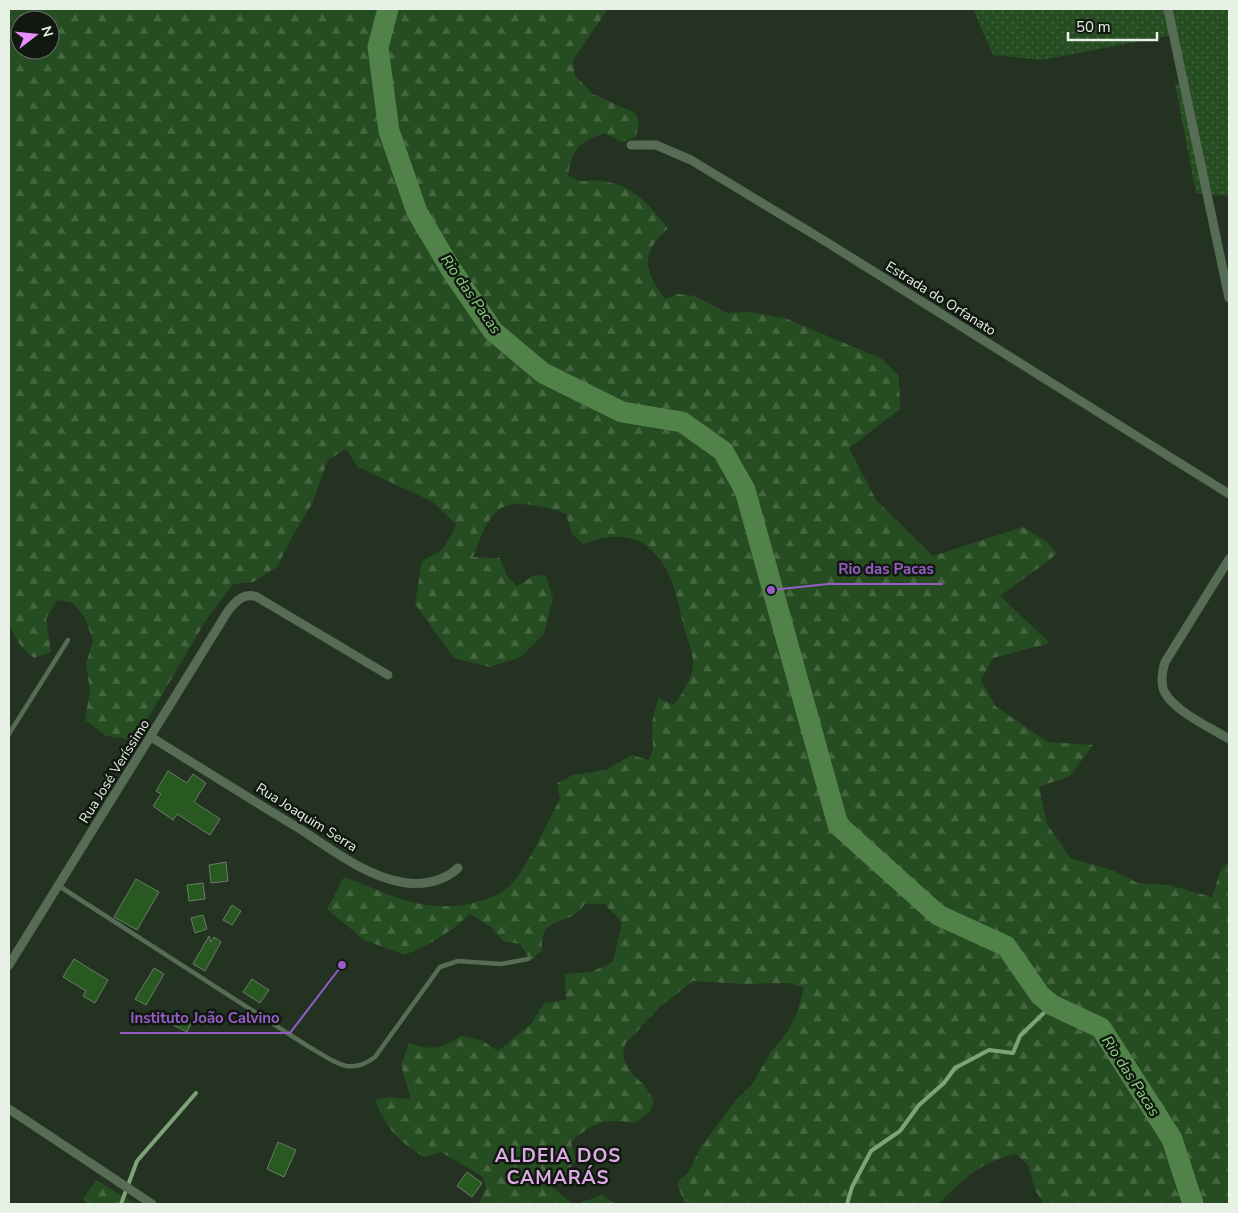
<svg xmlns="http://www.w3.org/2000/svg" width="1238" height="1213" font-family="'Nunito Sans',sans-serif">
<defs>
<pattern id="grass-dots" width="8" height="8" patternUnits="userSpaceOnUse" patternTransform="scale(1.25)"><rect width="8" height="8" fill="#264c21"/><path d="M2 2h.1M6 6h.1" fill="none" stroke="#466641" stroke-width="1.8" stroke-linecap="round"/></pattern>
<pattern id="forest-firs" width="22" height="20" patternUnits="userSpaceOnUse" patternTransform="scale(1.25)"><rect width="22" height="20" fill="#264c21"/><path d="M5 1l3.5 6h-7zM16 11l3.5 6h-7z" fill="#466641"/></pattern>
</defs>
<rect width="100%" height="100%" fill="#233221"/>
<path fill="url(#grass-dots)" d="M973,9H1229V196L1196,193L1175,84L1186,82L1177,34L1042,60L993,55Z"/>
<g fill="url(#forest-firs)" fill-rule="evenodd">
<path d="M9,9H608L573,60L575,76L593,94L635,113L639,120L636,137L621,142L605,133C579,142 572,148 568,176C587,185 584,179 601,181C633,184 649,205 668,228C640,255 643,269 665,299L678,294L695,296L727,313L751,312L785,318L882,359L899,376L900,409L849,448L876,500L933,556L1023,527L1047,542L1057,554L1000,596L1050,643L993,658L981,680L995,706L1048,742L1093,745L1070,776L1039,787L1047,824L1070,858L1112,870L1138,883L1169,885L1212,897L1220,872L1229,861V1204H1044L1035,1190L1028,1165L1016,1154C979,1162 964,1179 938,1204H689L684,1202L677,1183L690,1170L699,1150L735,1101L752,1084L771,1052L788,1031L797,1013L804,988L790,983L744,984L693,981L660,1007L625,1044L623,1057L632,1074L645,1086L654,1101L650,1112L635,1123C604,1119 594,1121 571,1142L576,1160L566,1175L550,1179L553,1188L573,1204H482L479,1202L486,1188L483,1177L441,1152L424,1157C398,1140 387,1130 375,1100L389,1097L411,1099L401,1065L409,1043C433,1051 440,1049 461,1036L481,1040L498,1051L531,1024L544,1003L566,1000L565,974L591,972L613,962L622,922L604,904H585C566,930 541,912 542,950L531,961L520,944L503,941L491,927L470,914C450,933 430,944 405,955L364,940L327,909L344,877C395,896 428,917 484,900C496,895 507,891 515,880C533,856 546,825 560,799L557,783L573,775L606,770L631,755L649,760L653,749L652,723L658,698L674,705C681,696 695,673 693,661C692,649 686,637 683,624C673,567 650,518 583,544L572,534L566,514C549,508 511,496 496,512C484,523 479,543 473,557L500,558L507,576L517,586L535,575L546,576L553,598L544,634L521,657L489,667L454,658L415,604L422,561L442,550L457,525L433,502L358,467L346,449L328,460L312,504L292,537L277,567L253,582L233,584L205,622L135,740L106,736L85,720L90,691L86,664L93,640L85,618L73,603L57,600L46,619L51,652L34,658L22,648L10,627ZM20,20H50V50H20Z"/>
<path d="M96,1180L136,1204H87L83,1199Z"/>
<path d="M602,1195L615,1204H577Z"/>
</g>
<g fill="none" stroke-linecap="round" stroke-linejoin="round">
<g stroke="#7ea379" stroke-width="4">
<path d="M121,1204L137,1161L196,1093"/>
<path d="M847,1204L852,1187L871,1151L900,1131L919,1105L944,1083L955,1068L989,1050L1013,1053L1020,1036L1052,1005"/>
</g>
<path stroke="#51824a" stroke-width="21" d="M388,9L378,47L389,131L417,212L452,271L493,331L543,373L622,412L682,422L723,451L745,490L838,825L938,915L1006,946L1040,995L1052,1005L1101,1028L1172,1139L1193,1204"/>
</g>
<g fill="#285921" stroke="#6a7b67">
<path d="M168,771L187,783L193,774L206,783L194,802L220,819L210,835L177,814L173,820L153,806L161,794L156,791Z"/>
<path d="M226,862L228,881L211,883L209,865Z"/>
<path d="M136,879L159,892L137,930L114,917Z"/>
<path d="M203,883L205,899L189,901L187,885Z"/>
<path d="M232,905L241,911L232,925L223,920Z"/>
<path d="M203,915L207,929L195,933L191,918Z"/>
<path d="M209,936L211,942L214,937L221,942L205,971L193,964Z"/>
<path d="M74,959L108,980L95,1003L83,996L86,991L63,977Z"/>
<path d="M154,968L164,974L146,1005L135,999Z"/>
<path d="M252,979L269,990L260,1003L243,992Z"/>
<path d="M174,1012L192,1021L187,1032L169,1023Z"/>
<path d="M278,1142L296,1150L284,1177L267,1169Z"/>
<path d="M467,1172L482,1183L472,1197L457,1186Z"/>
</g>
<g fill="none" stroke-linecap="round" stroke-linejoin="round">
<g stroke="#576c54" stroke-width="4.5">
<path d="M9,734L68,640"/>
<path d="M59,886L306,1045C331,1059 348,1078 375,1057L440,967L458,961L501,964L528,959"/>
</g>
<g stroke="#576c54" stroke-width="9">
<path d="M1168,9L1229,298"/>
<path d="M631,145H656L691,160L828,243L1229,494"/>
<path d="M1229,559L1165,662C1162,672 1160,684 1165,693C1176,712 1211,728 1229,739"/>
<path d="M151,737C201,768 250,799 300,829C331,849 364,875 401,882C420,886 444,882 458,868"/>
<path d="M9,965L228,611C236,601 244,592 257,597L388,675"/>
<path d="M9,1109L152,1204"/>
</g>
</g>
<g text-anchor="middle" stroke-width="5" stroke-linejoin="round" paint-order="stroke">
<g font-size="14" fill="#e7f1e6" stroke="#111810">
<text transform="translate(941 298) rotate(32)" y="5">Estrada do Orfanato</text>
<text transform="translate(114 771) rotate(-58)" y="5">Rua José Veríssimo</text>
<text transform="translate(307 817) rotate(32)" y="5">Rua Joaquim Serra</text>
</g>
<g font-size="15" font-style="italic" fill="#8ed484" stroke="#111810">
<text transform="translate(471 294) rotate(55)" y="5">Rio das Pacas</text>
<text transform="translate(1131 1076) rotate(57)" y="5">Rio das Pacas</text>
</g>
<g font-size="19" font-weight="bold" letter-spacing="1" fill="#deabe7" stroke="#111810">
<text x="558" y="1162">ALDEIA DOS<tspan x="558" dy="22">CAMARÁS</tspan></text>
</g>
</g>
<path fill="none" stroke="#965dc9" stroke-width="2" d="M771 590L828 584H943M342 965L290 1033H120"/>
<g fill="#965dc9" stroke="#111810" stroke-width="2">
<circle cx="771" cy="590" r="5"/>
<circle cx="342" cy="965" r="5"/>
</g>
<g font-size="15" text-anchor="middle" font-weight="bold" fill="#965dc9" stroke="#111810" stroke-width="5" stroke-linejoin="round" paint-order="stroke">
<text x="886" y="574">Rio das Pacas</text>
<text x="205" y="1023">Instituto João Calvino</text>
</g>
<rect width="1238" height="1213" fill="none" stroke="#e7f1e6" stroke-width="20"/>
<g transform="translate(35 35) rotate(74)"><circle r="24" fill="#111810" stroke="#676f66"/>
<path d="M0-4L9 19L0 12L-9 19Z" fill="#eb8dfc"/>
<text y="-8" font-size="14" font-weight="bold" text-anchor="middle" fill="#e7f1e6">N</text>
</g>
<path d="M1068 32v8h89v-8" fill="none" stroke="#e7f1e6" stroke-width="2.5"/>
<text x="1076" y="32" font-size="15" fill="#e7f1e6" stroke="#111810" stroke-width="4" paint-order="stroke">50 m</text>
</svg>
